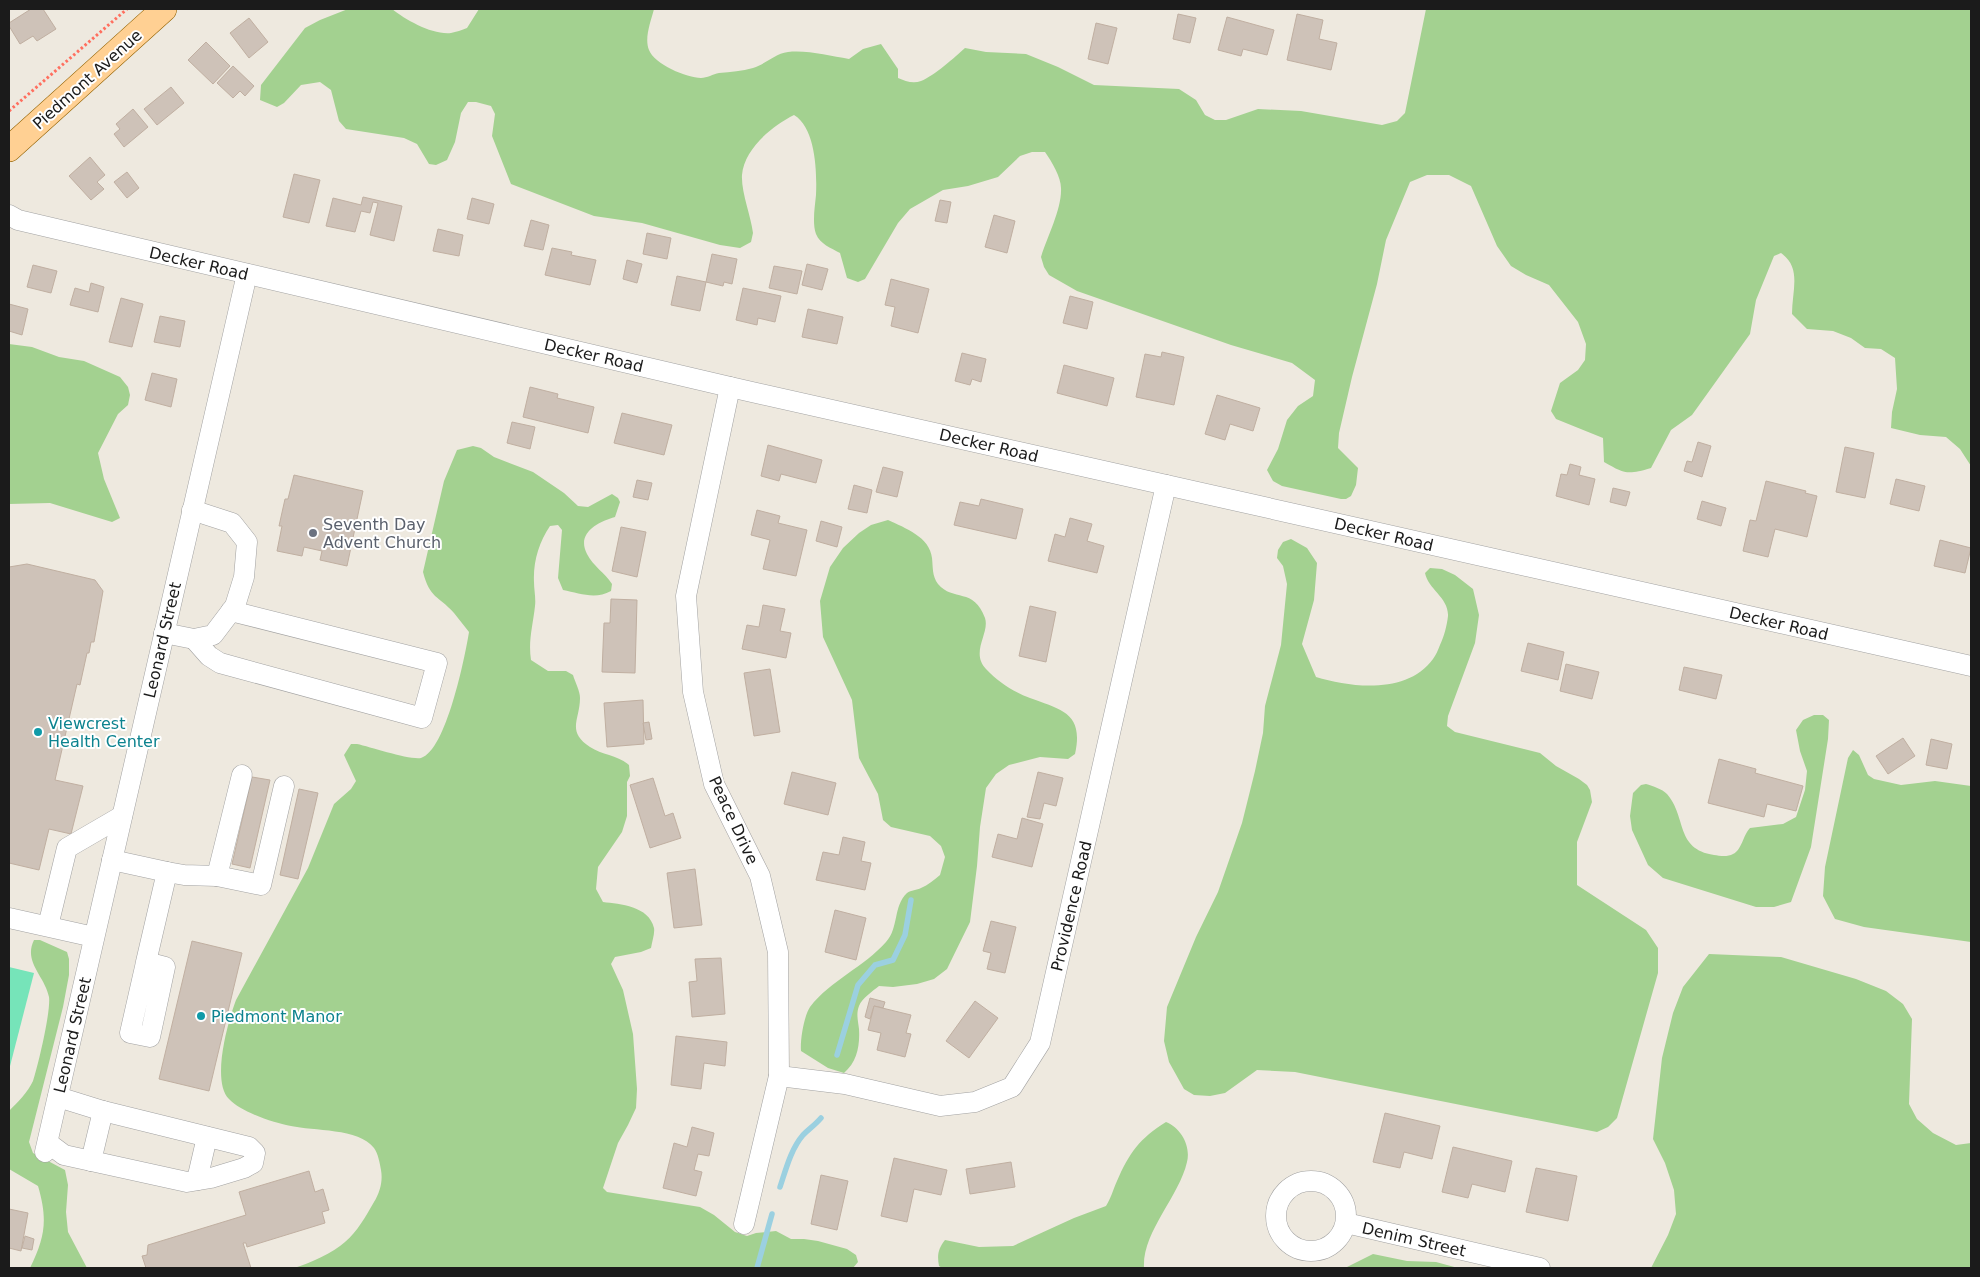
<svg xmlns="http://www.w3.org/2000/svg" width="1980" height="1277" font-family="'DejaVu Sans',sans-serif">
<rect width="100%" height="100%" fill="#eee9df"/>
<g fill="#a3d190">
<path d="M348,9H392C406,20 432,35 451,33C456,32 462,30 467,28L479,9H654C651,21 644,38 649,50C654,64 687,78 701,78C707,78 713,74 719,73C731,72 742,71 753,68C766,64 774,54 788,52C808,50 830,56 849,59L863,49L881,44L898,69V78C905,81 913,84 921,81C934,76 955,57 965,48L986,52L1026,54L1058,67L1094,85L1179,89L1196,100L1205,115L1215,120H1226L1258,109L1301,111L1382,125L1397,121L1405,113L1426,9H1971V466L1960,449L1946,437L1920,435L1891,428L1892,412L1897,389L1895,358L1881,349L1865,348L1851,338L1833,331L1807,329L1792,314C1792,290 1802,268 1781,253L1774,256L1756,300L1750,334L1692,415L1671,430L1651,468C1627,475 1625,474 1604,462L1603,438L1556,419L1551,411L1560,383L1578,370L1585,360L1586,344L1578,322L1549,285L1526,275L1511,266L1497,246L1471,186L1449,175H1427L1410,182L1386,240L1377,284L1352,377L1339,433L1338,448L1358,468L1356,485L1351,496L1346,499H1341L1282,486L1273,481L1267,470L1278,449L1287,420L1298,406L1313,396L1315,380L1292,363L1231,345L1077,291L1049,275L1044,267L1041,257C1047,237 1062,209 1061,188C1061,177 1052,162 1045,152H1032L1020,156L998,177L968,186L943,190L910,209L898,223L865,279L858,282L847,278L840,253C831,248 820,244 816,234C812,223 815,206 816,195C817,173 816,128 794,115C772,126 744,149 742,175C741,192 751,216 753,233L751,242L740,248L720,245L642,223L594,216L511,184L492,136L495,114L491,106L476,102H468L461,113L455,142L447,160L436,165L429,164L417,144L404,138L346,129L339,121L331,90L320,82L301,85L284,103L277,107L260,100L261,85L305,28L320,20Z"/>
<path d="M9,344L32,347L59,357L84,361L120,377L128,387L130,395L128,405L118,414L98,453L104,479L120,518L112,522L50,503L9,504Z"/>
<path d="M473,446L481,448L494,457L533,472L564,493L578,506L588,507L612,494L618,498L620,502L615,517C598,522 576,533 587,554C593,566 605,573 612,584L611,591C595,600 579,593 563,590L558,578L562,530L558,525L550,526C539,542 533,562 534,582C534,590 536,598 535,606C533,625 528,641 531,660L548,671H566L573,675C575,682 580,691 580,698C580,720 566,731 590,747C602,755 618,755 629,765L630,776L627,782V816L622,832L598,867L596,889L603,902C620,904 649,906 654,928C655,933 652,942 651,948L641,952L615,957L611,964L623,990L633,1034L637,1089L636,1108L628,1125L618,1143L603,1188L607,1192L700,1207L714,1215L735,1232L747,1236L756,1233L776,1231L791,1239H804L818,1241L847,1249L856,1255L858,1262L853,1268H294C310,1263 333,1253 345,1242C357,1232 366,1216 374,1202C380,1192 383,1181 381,1170C380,1164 378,1153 374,1148C359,1128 313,1131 291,1126C274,1123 241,1112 229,1099C211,1081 228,1021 236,1000L308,868L334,804L351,789L356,781L344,755L351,744H357C371,747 409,760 421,758C446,751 465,657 469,632C464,626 459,619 454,613C438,595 430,599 423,572L444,481L457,450Z"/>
<path d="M888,520C905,528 930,537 932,558C933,567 932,576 938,584C953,602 974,587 985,618C990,633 970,652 986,669C998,682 1014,692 1030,698C1062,710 1084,713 1075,754L1068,759L1040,757L1009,765L996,774L986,788L980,827L977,866L970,922L947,969L934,979L917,984L893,987L879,986C873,991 862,998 859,1006C856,1014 858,1020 859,1029C860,1046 857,1062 844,1073L828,1068L801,1051C800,1040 804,1016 810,1007C831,980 864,967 886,942C899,928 893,906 907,893C911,890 917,890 921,888C928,885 934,880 940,875L945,857L941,846L930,836L891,827L883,820L878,794L859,758L852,700L823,637L820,601L830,567L843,548L859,533L871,525Z"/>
<path d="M1291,539L1307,548L1317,563L1314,600L1302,644L1316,677C1352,688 1408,694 1433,659C1436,655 1438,650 1440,645C1444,637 1447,625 1448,616C1449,598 1428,589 1425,573L1430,568L1442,569L1455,575L1473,589L1479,615L1475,643L1448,716L1447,726L1455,732L1540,753L1556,766L1579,779L1587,785L1590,790L1592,802L1577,842V885L1646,930L1658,948V973L1617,1118L1608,1127L1597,1132L1295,1072L1257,1070L1225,1093L1210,1096L1194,1095L1184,1089L1169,1062L1164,1041L1167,1007L1196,937L1218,892L1242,823L1255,771L1263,733L1265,706L1281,645L1287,584L1283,566L1277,558L1278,550L1283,542Z"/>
<path d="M1814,715H1823L1829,720L1828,739L1811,847L1791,902L1774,907H1756L1663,878L1648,865L1632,830L1630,816L1633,793L1641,785L1646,784C1653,786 1662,789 1667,794C1687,817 1675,849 1714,855C1720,856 1728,857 1733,854C1742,850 1743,835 1750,828L1783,824L1796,817L1805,790L1807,771L1800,751L1796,730L1803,720Z"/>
<path d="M1853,750L1859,755L1868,775L1874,779L1901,785L1935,781L1971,786V942L1864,927L1835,919L1823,896L1825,867L1848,758Z"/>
<path d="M34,940H40L67,952L69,959V975L63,1007L29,1142L33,1153L65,1170L68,1185L66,1212L68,1232L87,1268H30C45,1237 48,1220 38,1186L9,1169V1111C17,1103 28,1092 33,1081C38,1066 51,1011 49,997C45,976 23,962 34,940Z"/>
<path d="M1709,954L1781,957L1856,979L1886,991L1903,1004L1912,1019L1909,1104L1917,1119L1933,1133L1956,1145L1971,1143V1268H1651L1668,1235L1676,1214L1674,1190L1665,1163L1653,1139L1662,1058L1673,1013L1683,987Z"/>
<path d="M1166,1122C1181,1128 1191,1146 1187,1162C1179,1197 1142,1232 1144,1268H942L939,1266C937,1255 938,1249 945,1240L979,1247L1013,1246L1074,1218L1106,1206C1111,1198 1113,1190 1117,1181C1129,1153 1140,1138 1166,1122Z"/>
<path d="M1373,1254L1407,1261L1436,1262L1458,1268H1345Z"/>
</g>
<path fill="#76e4b9" d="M9,967L34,973L9,1070Z"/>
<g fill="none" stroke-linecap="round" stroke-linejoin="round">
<g stroke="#9bd0e0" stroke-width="5.5">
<path d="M837,1055L858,985L875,965L893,960L905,935L911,900"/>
<path d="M780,1187C786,1169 791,1149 803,1135C809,1129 815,1125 821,1118"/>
<path d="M757,1268L772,1214"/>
</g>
</g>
<g fill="#cec2b8" stroke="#c0afa1">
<path d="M31,9H43L56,29L37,41L33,36L20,44L9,26V23Z"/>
<path d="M1178,14L1196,18L1190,43L1173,39Z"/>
<path d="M1297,14L1323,20L1319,39L1337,43L1331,70L1287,60Z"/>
<path d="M1227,17L1274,30L1267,55L1243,49L1241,56L1218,50Z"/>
<path d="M249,18L268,42L249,58L230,33Z"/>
<path d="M1096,23L1117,28L1108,64L1088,59Z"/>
<path d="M206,42L230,66L213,84L188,60Z"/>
<path d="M233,66L254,86L245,96L240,91L233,98L217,83Z"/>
<path d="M171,87L184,103L157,125L144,109Z"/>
<path d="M133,109L148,127L124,147L114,134L120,129L116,124Z"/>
<path d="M90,157L105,175L97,182L104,189L91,200L69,176Z"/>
<path d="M127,172L139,188L127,198L114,182Z"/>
<path d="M294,174L320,180L309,223L283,217Z"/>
<path d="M363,197L402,206L394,241L370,235L378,203L373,202L370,213L361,211L355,232L326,226L333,198L361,205Z"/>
<path d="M472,198L494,204L489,224L467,219Z"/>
<path d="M940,200L951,202L947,223L935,221Z"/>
<path d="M994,215L1015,221L1007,253L985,247Z"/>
<path d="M531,220L549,225L543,250L524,246Z"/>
<path d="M438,229L463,235L459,256L433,251Z"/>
<path d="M647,233L671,238L667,259L643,254Z"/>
<path d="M552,248L572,252L571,255L596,260L590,285L545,275Z"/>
<path d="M712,254L737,259L732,284L724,282L723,286L706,282Z"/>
<path d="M627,260L642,264L637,283L623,279Z"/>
<path d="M807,264L828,269L822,290L802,285Z"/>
<path d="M33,265L57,271L51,293L27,287Z"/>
<path d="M774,266L802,271L797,294L769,288Z"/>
<path d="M677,276L706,282L700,311L671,305Z"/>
<path d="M891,279L929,289L918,333L891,326L895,307L885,305Z"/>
<path d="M91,283L104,287L98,312L70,305L75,288L89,292Z"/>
<path d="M743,288L781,296L775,322L758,318L757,325L736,320Z"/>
<path d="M1070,296L1093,302L1087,329L1063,323Z"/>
<path d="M121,298L143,304L132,347L109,342Z"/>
<path d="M9,304L28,309L22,335L9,331Z"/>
<path d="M808,309L843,317L837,344L802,337Z"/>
<path d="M160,316L185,321L180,347L154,342Z"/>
<path d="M1162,352L1184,357L1174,405L1136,397L1145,354L1161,357Z"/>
<path d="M962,353L986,359L981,382L972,379L970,385L955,381Z"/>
<path d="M1064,365L1114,378L1107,406L1057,393Z"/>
<path d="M152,373L177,379L171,407L145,400Z"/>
<path d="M530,387L558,394L557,398L594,407L588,433L523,417Z"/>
<path d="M1217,395L1260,408L1253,431L1230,424L1225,440L1205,434Z"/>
<path d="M622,413L672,425L664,455L614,443Z"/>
<path d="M512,422L535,427L530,449L507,443Z"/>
<path d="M1698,442L1711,446L1702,477L1684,471L1687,461L1692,462Z"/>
<path d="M768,445L822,460L816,483L781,474L779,481L761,476Z"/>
<path d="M1845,447L1874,453L1865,498L1836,492Z"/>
<path d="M1570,464L1581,467L1579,475L1595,479L1589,505L1556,496L1561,474L1567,475Z"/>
<path d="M883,467L903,472L897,497L876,492Z"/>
<path d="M294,475L363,491L347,566L320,560L322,551L304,547L302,556L277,551L282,526H279L285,499H288Z"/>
<path d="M1896,479L1925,486L1919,511L1890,504Z"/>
<path d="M637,480L652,483L648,500L633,497Z"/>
<path d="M1766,481L1806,491L1805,493L1817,496L1807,537L1775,529L1768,557L1743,551L1750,520L1756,521Z"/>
<path d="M854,485L872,490L867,513L848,509Z"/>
<path d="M1613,488L1630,492L1626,506L1610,502Z"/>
<path d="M981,499L1023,509L1016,539L954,525L960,502L979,506Z"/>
<path d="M1702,501L1726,508L1721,526L1697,519Z"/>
<path d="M757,510L780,516L778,523L807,530L796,576L763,569L770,540L751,535Z"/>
<path d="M1070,518L1092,524L1087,541L1104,546L1097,573L1048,561L1055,534L1065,537Z"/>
<path d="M821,521L842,527L837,547L816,541Z"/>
<path d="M621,527L646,532L637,577L612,571Z"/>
<path d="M1940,540L1971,548L1965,573L1934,566Z"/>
<path d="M27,564L95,580L103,591L94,642H91L89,653H87L80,685L77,684L55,780L83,786L71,834L49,829L39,870L9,863V567Z"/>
<path d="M611,599L637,600L635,673L602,672L604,623H610Z"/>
<path d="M763,605L785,609L780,631L791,633L786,658L742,649L747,625L759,627Z"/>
<path d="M1030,606L1056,612L1046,662L1019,656Z"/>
<path d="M1528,643L1564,652L1558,680L1521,671Z"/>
<path d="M1566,664L1599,672L1592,699L1560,691Z"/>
<path d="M1684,667L1722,675L1716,699L1679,690Z"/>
<path d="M770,669L780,732L754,736L744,673Z"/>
<path d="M643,700L644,744L607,747L604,703Z"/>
<path d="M649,722L652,739L646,740L643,723Z"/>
<path d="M1903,738L1915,756L1888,774L1876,756Z"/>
<path d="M1931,739L1952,744L1947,769L1926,765Z"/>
<path d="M1719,759L1756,769L1755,773L1803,786L1796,811L1767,804L1764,817L1708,803Z"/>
<path d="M792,772L836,783L828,815L784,804Z"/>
<path d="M1038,772L1063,778L1056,806L1044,803L1040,819L1027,817Z"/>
<path d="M252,777L270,780L250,868L232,864Z"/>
<path d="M653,778L665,816L673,813L681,838L650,848L630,785Z"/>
<path d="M299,789L318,793L298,879L280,875Z"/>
<path d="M1022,818L1043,824L1032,867L992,857L998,834L1017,839Z"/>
<path d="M843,837L865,842L861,861L871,863L865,890L816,880L823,852L839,855Z"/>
<path d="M695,869L702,925L674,928L667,873Z"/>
<path d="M835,910L866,918L856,960L825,952Z"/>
<path d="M991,921L1016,927L1005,973L987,969L991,953L983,951Z"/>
<path d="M192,941L242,953L209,1091L159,1079Z"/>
<path d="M721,958L725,1014L692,1017L689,982L697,981L695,959Z"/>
<path d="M870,998L885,1002L883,1008L874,1006L870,1019L865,1017Z"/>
<path d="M975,1001L998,1018L969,1058L946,1041Z"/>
<path d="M874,1006L911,1015L906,1033L911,1034L905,1057L877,1050L881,1033L868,1030Z"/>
<path d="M676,1036L727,1042L725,1066L704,1063L701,1089L671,1085Z"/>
<path d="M1385,1113L1440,1126L1432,1159L1404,1152L1400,1168L1373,1162Z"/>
<path d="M692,1127L714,1133L709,1156L698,1154L694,1170L702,1172L696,1196L663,1188L674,1143L687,1147Z"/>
<path d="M1453,1147L1512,1161L1505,1192L1472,1184L1468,1198L1442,1192Z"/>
<path d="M894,1158L947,1170L941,1195L914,1189L907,1222L881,1216Z"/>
<path d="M1011,1162L1015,1187L970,1194L966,1169Z"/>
<path d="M1536,1168L1577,1176L1568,1221L1526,1212Z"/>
<path d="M309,1171L315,1192L323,1189L329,1210L322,1212L325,1223L247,1247L246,1243H243L251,1268H146L142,1256L147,1255L148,1245L246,1215L239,1192Z"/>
<path d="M821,1175L848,1181L837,1230L811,1224Z"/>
<path d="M9,1209L28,1213L21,1251L9,1248Z"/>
<path d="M25,1236L34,1239L32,1250L22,1248Z"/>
</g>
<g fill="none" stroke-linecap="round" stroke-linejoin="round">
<defs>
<g id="minor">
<path d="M9,215L18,220L730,387L1971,666"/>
<path d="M730,387L686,596L693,692L714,784L760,876L778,952L779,1076L744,1224"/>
<path d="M164,633L194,639L213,635L235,606L244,577L247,542L232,523L192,510"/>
<path d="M194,639L209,656L220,663L422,718L437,663L231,611"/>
<path d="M112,860L167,872L184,875L217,876L261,885L284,786"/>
<path d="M217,876L242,775"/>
<path d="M9,918L94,937"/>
<path d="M48,926L67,848L122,816"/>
<path d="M146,962L165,967L150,1037L130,1033L145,967L146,962L167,872"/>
<path d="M779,1076L845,1084L940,1106L975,1102L1012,1087L1040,1043L1166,485"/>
<path d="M48,1143L64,1155L187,1182L211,1178L244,1168L253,1163L255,1153L249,1147L103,1111L58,1097"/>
<path d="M45,1152L247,274"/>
<path d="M91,1161L103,1111"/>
<path d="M197,1180L207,1137"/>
<circle cx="1311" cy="1216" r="35"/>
<path d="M1346,1223L1540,1268"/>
</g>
<path id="major" d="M9,149L164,9"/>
</defs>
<use href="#minor" stroke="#a2a2a2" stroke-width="21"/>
<use href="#major" stroke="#926100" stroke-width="26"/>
<path stroke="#ff6f5f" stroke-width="3" stroke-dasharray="2.5 2.5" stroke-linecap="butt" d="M9,111L127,9"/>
<use href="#minor" stroke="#fff" stroke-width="20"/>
<use href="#major" stroke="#ffd093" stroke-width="25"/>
</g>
<circle fill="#6b7280" stroke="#fff" stroke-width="2" cx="313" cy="533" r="5"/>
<g fill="#0f9aa8" stroke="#fff" stroke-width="2">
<circle cx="38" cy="732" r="5"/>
<circle cx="201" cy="1016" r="5"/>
</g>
<g text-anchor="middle" stroke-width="4" stroke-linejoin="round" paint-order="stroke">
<g font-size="16" fill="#1b1b1b" stroke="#fff">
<text transform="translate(87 79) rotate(-42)" y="6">Piedmont Avenue</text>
<text transform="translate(199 263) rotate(13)" y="6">Decker Road</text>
<text transform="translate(594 355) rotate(13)" y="6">Decker Road</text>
<text transform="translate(989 445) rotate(13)" y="6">Decker Road</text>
<text transform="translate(1384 534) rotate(13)" y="6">Decker Road</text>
<text transform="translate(1779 623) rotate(13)" y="6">Decker Road</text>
<text transform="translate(162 640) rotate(-77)" y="6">Leonard Street</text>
<text transform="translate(734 820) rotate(65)" y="6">Peace Drive</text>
<text transform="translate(1071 906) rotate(-77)" y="6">Providence Road</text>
<text transform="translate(72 1035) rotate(-77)" y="6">Leonard Street</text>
<text transform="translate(1414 1239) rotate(13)" y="6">Denim Street</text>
</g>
<g font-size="16" fill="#5b616d" stroke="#fff" text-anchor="start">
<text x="323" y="530">Seventh Day<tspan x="323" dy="18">Advent Church</tspan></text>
</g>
<g font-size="16" fill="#0d838f" stroke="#fff" text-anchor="start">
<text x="48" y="729">Viewcrest<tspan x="48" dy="18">Health Center</tspan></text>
<text x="211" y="1022">Piedmont Manor</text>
</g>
</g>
<rect width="1980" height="1277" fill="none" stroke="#1b1b1b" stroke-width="20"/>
</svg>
